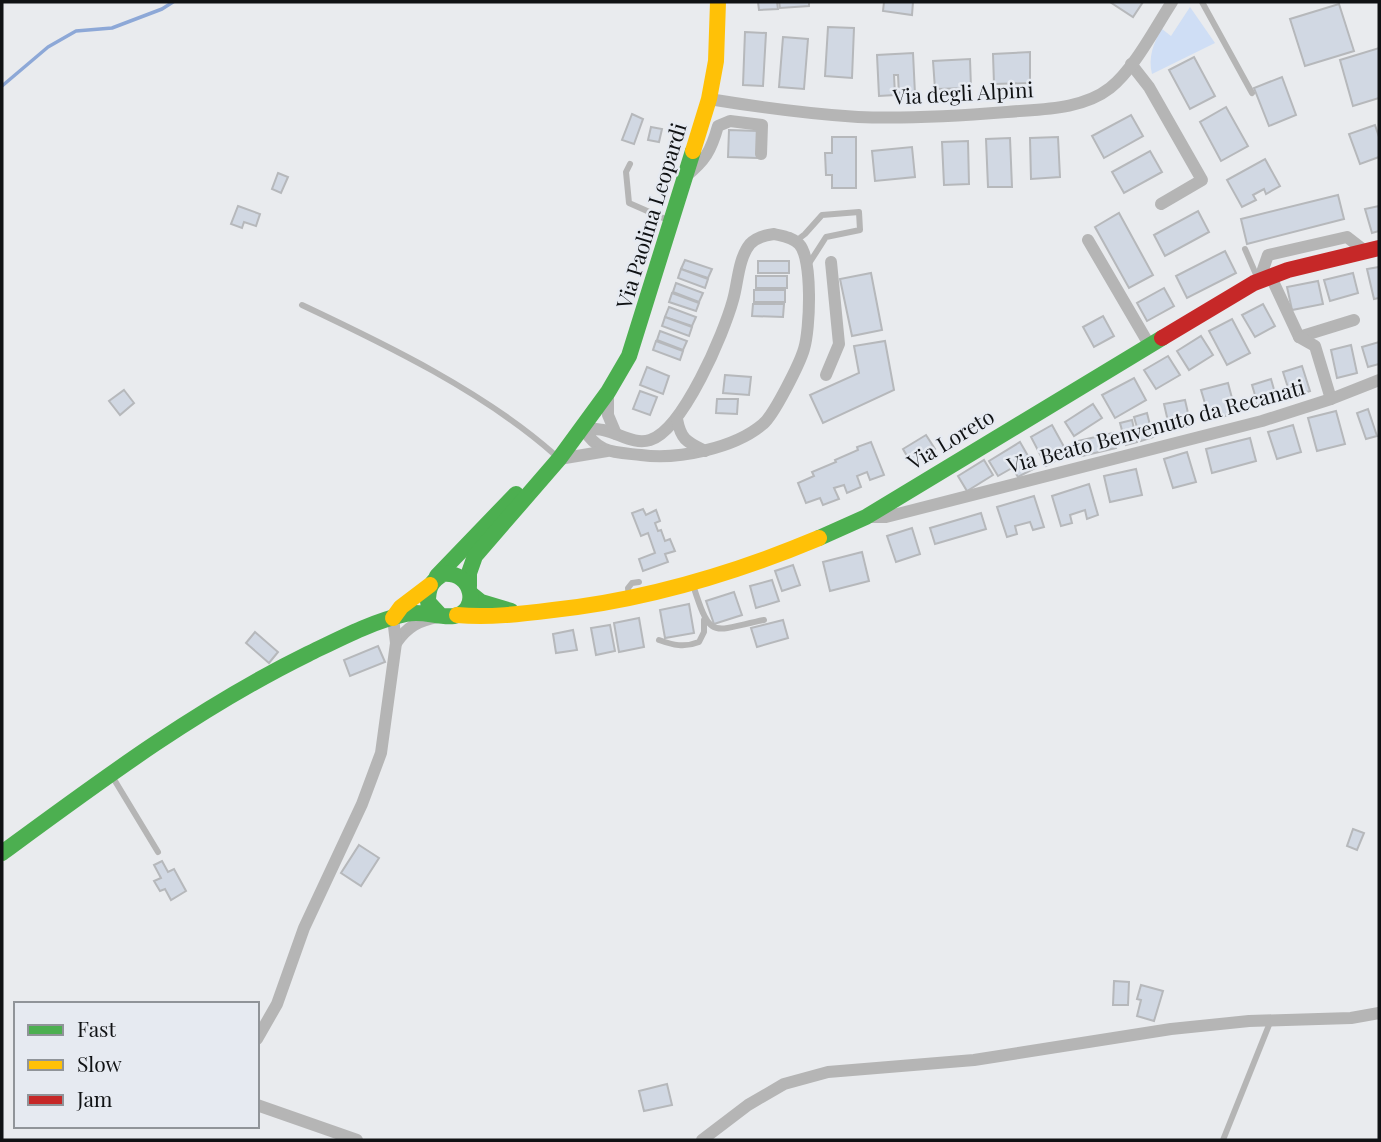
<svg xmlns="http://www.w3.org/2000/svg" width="1381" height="1142" font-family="'Playfair Display',serif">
<rect width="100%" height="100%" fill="#e9ebee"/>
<path fill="#cfdef5" d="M1190,7L1215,43L1152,74C1148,58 1153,43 1162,29L1171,36Z"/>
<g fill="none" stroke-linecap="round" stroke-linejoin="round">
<path stroke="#8da8d7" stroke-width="3.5" d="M2,86L48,47L76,31L112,28L162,9L173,2"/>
</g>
<g fill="#d1d8e3" stroke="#b6b8bb" stroke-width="2">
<path d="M758,2H777L778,9L759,10Z"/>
<path d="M779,2H809V6L780,8Z"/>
<path d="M884,2H913L912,15L883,11Z"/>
<path d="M1110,2H1143L1133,17Z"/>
<path d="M1339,4L1354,51L1305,66L1290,19Z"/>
<path d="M828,27L854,28L852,78L825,76Z"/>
<path d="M745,32L766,33L763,86L743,85Z"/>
<path d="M783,37L808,39L804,89L779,87Z"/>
<path d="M1379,48V98L1353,106L1340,60Z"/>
<path d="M1030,52V83L994,84L993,54Z"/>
<path d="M913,53L915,94L899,95L898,75H894L895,95L879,96L877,55Z"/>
<path d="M1194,57L1215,96L1190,109L1169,70Z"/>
<path d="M970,59L971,88L935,89L933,61Z"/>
<path d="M1282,77L1296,115L1269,126L1254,88Z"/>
<path d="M1226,107L1248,146L1221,161L1200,122Z"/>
<path d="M632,114L643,119L634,144L622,140Z"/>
<path d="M1131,115L1143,136L1104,158L1092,136Z"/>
<path d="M1375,125L1379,137V157L1360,164L1349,134Z"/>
<path d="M651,127L662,129L659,142L648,140Z"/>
<path d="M729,130L758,131L757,158L728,157Z"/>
<path d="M832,137H856V188H832V175H826L825,153H832Z"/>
<path d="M1058,137L1060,177L1031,179L1030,138Z"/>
<path d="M1010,138L1012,187H988L986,139Z"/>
<path d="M968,141L969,184L944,185L942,142Z"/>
<path d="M912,147L915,177L875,181L872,151Z"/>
<path d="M1150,151L1162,172L1124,193L1112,172Z"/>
<path d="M1265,159L1280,186L1266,194L1264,189L1253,195L1256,200L1242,207L1227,180Z"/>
<path d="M278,173L288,177L281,193L272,189Z"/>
<path d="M1338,195L1344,219L1247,244L1241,219Z"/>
<path d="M238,206L260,214L256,226L244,222L242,228L231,224Z"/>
<path d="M1379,206V231L1372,233L1365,209Z"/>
<path d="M1198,211L1209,232L1165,256L1154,235Z"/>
<path d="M1119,213L1153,275L1129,288L1095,227Z"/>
<path d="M1225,251L1236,273L1187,298L1176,276Z"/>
<path d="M685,260L712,269L708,278L681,269Z"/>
<rect x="758" y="261" width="31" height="12"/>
<path d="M1379,267V298L1374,299L1367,269Z"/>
<path d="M681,269L708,279L705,288L678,278Z"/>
<path d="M871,273L882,330L852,336L840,279Z"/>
<path d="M1353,273L1358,293L1330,301L1324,280Z"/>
<rect x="756" y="276" width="31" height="12"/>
<path d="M1318,281L1323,304L1292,310L1287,287Z"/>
<path d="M676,283L703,293L699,302L673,292Z"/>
<path d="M1164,288L1174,306L1147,321L1137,303Z"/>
<rect x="754" y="290" width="31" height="12"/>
<path d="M672,293L699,303L696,311L669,302Z"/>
<path d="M753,304H784L783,317L752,316Z"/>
<path d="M1263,304L1275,326L1255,337L1242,315Z"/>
<path d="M669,307L696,317L692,326L665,317Z"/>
<path d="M1103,316L1114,336L1094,347L1083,327Z"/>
<path d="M665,317L692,327L689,336L662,326Z"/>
<path d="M1232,319L1250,353L1227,365L1209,331Z"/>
<path d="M660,331L687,341L683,350L657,340Z"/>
<path d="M1201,336L1213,355L1189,370L1177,351Z"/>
<path d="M656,341L683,351L680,360L653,350Z"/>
<path d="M885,341L894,390L823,423L810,395L859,373L854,346Z"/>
<path d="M1379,342V364L1368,367L1362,347Z"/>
<path d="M1351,345L1357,373L1337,378L1331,350Z"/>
<path d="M1168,356L1180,375L1156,389L1144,370Z"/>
<path d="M1302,366L1310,391L1291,397L1283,372Z"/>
<path d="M647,367L669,376L663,394L640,385Z"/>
<path d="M725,375L751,377L749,395L723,393Z"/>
<path d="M1134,378L1146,400L1115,418L1102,395Z"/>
<path d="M1271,379L1277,400L1258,405L1252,385Z"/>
<path d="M1228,383L1236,413L1210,420L1201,390Z"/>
<path d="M124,390L134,403L120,415L109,401Z"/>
<path d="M640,391L657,397L650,415L633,409Z"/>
<path d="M717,399H738L737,414L716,413Z"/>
<path d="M1185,400L1191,426L1170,430L1164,404Z"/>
<path d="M1093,404L1102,418L1074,436L1065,422Z"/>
<path d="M1368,409L1377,436L1366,439L1357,413Z"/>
<path d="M1336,411L1345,444L1317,451L1308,418Z"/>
<path d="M1147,413L1153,437L1141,441L1134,417Z"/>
<path d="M1132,420L1137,442L1126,445L1120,423Z"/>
<path d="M1052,425L1068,454L1046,466L1031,437Z"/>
<path d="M1293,425L1301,452L1277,459L1268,432Z"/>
<path d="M1113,433L1116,448L1082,456L1078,441Z"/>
<path d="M926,435L935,449L911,463L903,449Z"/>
<path d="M1250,438L1256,461L1212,473L1206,449Z"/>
<path d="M871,442L884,475L870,480L867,472L857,476L861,487L847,493L844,485L834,488L839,499L823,505L820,498L806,503L798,483L814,476L812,472L836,462L835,460L858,450L857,447Z"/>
<path d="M1020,442L1035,468L1018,477L1012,468L998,476L989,461Z"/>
<path d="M1187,452L1196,482L1173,488L1164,459Z"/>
<path d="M984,460L993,475L967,491L958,476Z"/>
<path d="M1136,469L1142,495L1110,502L1104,476Z"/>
<path d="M1089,484L1098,515L1087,519L1085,510L1070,515L1072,523L1061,526L1052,496Z"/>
<path d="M1034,496L1044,527L1033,530L1030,522L1015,526L1017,534L1007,537L997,507Z"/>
<path d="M643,509L646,515L656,510L660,521L655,523L658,531L661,530L665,541L670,539L675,551L665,554L668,562L643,571L639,559L655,553L648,533L641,536L632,513Z"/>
<path d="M981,513L986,529L935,544L930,528Z"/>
<path d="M912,528L920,554L896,562L887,536Z"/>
<path d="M862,552L869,581L830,591L823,562Z"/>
<path d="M793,565L800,585L782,591L775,571Z"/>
<path d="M772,580L779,601L756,608L750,586Z"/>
<path d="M734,592L742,615L714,624L706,601Z"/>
<path d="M689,604L694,633L665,638L660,610Z"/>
<path d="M639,618L644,647L619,652L614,623Z"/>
<path d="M783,620L788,638L757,647L751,628Z"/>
<path d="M610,625L615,651L596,655L591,628Z"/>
<path d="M573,630L577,650L556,653L553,634Z"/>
<path d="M255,632L278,652L269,663L246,643Z"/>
<path d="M378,646L385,662L350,676L344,660Z"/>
<path d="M1353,829L1364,833L1357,850L1347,846Z"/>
<path d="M359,845L379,858L361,886L341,873Z"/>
<path d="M162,861L168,872L174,869L186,891L171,900L165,889L160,891L154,881L161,878L154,865Z"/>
<path d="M1114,981L1129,982L1128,1005H1113Z"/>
<path d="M1141,985L1163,991L1154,1021L1137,1016L1141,1000L1137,999Z"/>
<path d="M667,1084L672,1105L644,1111L639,1091Z"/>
</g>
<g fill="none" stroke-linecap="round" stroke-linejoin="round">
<g stroke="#b5b5b5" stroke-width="6">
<path d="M1202,2L1252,93"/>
<path d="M630,164L626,172L629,203L670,221"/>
<path d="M796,241L805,234L822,215L859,212L860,230L826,237L808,265"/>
<path d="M1245,249L1258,279"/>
<path d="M302,305C387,345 484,392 554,454"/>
<path d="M693,585C711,641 711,631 764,620"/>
<path d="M629,597L628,588L632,583L639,582"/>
<path d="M659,640C673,645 684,648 699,642L704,632V620"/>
<path d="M112,776L158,852"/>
<path d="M1223,1140L1271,1020"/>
</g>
<g stroke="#b5b5b5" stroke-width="12">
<path d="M1131,64L1149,87L1202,180L1161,204"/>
<path d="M709,99C758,107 808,114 858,117C908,119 957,116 1007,112C1040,109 1082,110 1110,88C1134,69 1155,28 1172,2"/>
<path d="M685,177C705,161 711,151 718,126L730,121L762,125L761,154"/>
<path d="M774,234C782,236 792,237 799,244C813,258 810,330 804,349C800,363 774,415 763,424C735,448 678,460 641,455C612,452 599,454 582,427C589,428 597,429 603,430C619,433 634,445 650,440C683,430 724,333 733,300C738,283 738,259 750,244C757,237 765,235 774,234Z"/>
<path d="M1088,240L1150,346"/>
<path d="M1271,277L1299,337L1354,320"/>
<path d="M1259,281L1268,255L1347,237L1365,251"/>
<path d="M1299,337L1315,346L1331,399"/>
<path d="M826,375L839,344L831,262"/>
<path d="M608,392V415L616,434"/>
<path d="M677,419C681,440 687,442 705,451"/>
<path d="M559,459L607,451"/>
<path d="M867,517H886L1262,421L1331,399L1379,380"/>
<path d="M396,643C407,627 419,620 438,617"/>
<path d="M257,1039L277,1004L304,928L362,804L381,753L396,643L393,618"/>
<path d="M257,1105L357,1140"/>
<path d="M702,1140L748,1105L784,1084L828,1072L974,1060L1171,1029L1249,1021L1351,1018L1379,1013"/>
</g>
<g stroke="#4caf50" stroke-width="16">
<path d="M819,538L866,517L1162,338"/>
<path d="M437,576L516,494"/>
<path d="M469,586V573L475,556L559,459L608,392L629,356L693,151"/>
<path d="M471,594L481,602L511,611"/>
<path d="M2,853C100,781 198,708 308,654C339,639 373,621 406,614C423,610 438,618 454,616C480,612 474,571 443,574C431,581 428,588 428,602L440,615"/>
</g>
<g stroke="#ffc107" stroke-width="16">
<path d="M693,151L709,99L716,61L718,2"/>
<path d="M457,615C489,618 521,614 553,610C645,600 733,574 819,538"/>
<path d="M393,618L401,607L430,585"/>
</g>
<path stroke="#c62828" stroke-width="16" d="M1162,338L1254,283L1288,270L1379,248"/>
</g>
<g text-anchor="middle" stroke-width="5" stroke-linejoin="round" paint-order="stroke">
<g font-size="21" fill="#101214" stroke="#e6eaf1">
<text transform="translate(963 94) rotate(-3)" y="7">Via degli Alpini</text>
<text transform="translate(652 216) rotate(-73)" y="7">Via Paolina Leopardi</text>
<text transform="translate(1156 427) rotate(-15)" y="7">Via Beato Benvenuto da Recanati</text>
<text transform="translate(951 440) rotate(-31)" y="7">Via Loreto</text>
</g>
</g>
<rect width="1381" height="1142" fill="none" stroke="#101214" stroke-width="7"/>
<rect x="14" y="1002" width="245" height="126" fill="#e6eaf1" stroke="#909499" stroke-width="2"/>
<rect x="28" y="1025" width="35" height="10" fill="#4caf50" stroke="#909499" stroke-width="2"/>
<text x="77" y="1037" font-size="21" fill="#101214">Fast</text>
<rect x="28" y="1060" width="35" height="10" fill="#ffc107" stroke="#909499" stroke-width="2"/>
<text x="77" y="1072" font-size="21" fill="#101214">Slow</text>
<rect x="28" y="1095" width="35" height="10" fill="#c62828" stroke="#909499" stroke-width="2"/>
<text x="77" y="1107" font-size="21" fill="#101214">Jam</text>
</svg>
